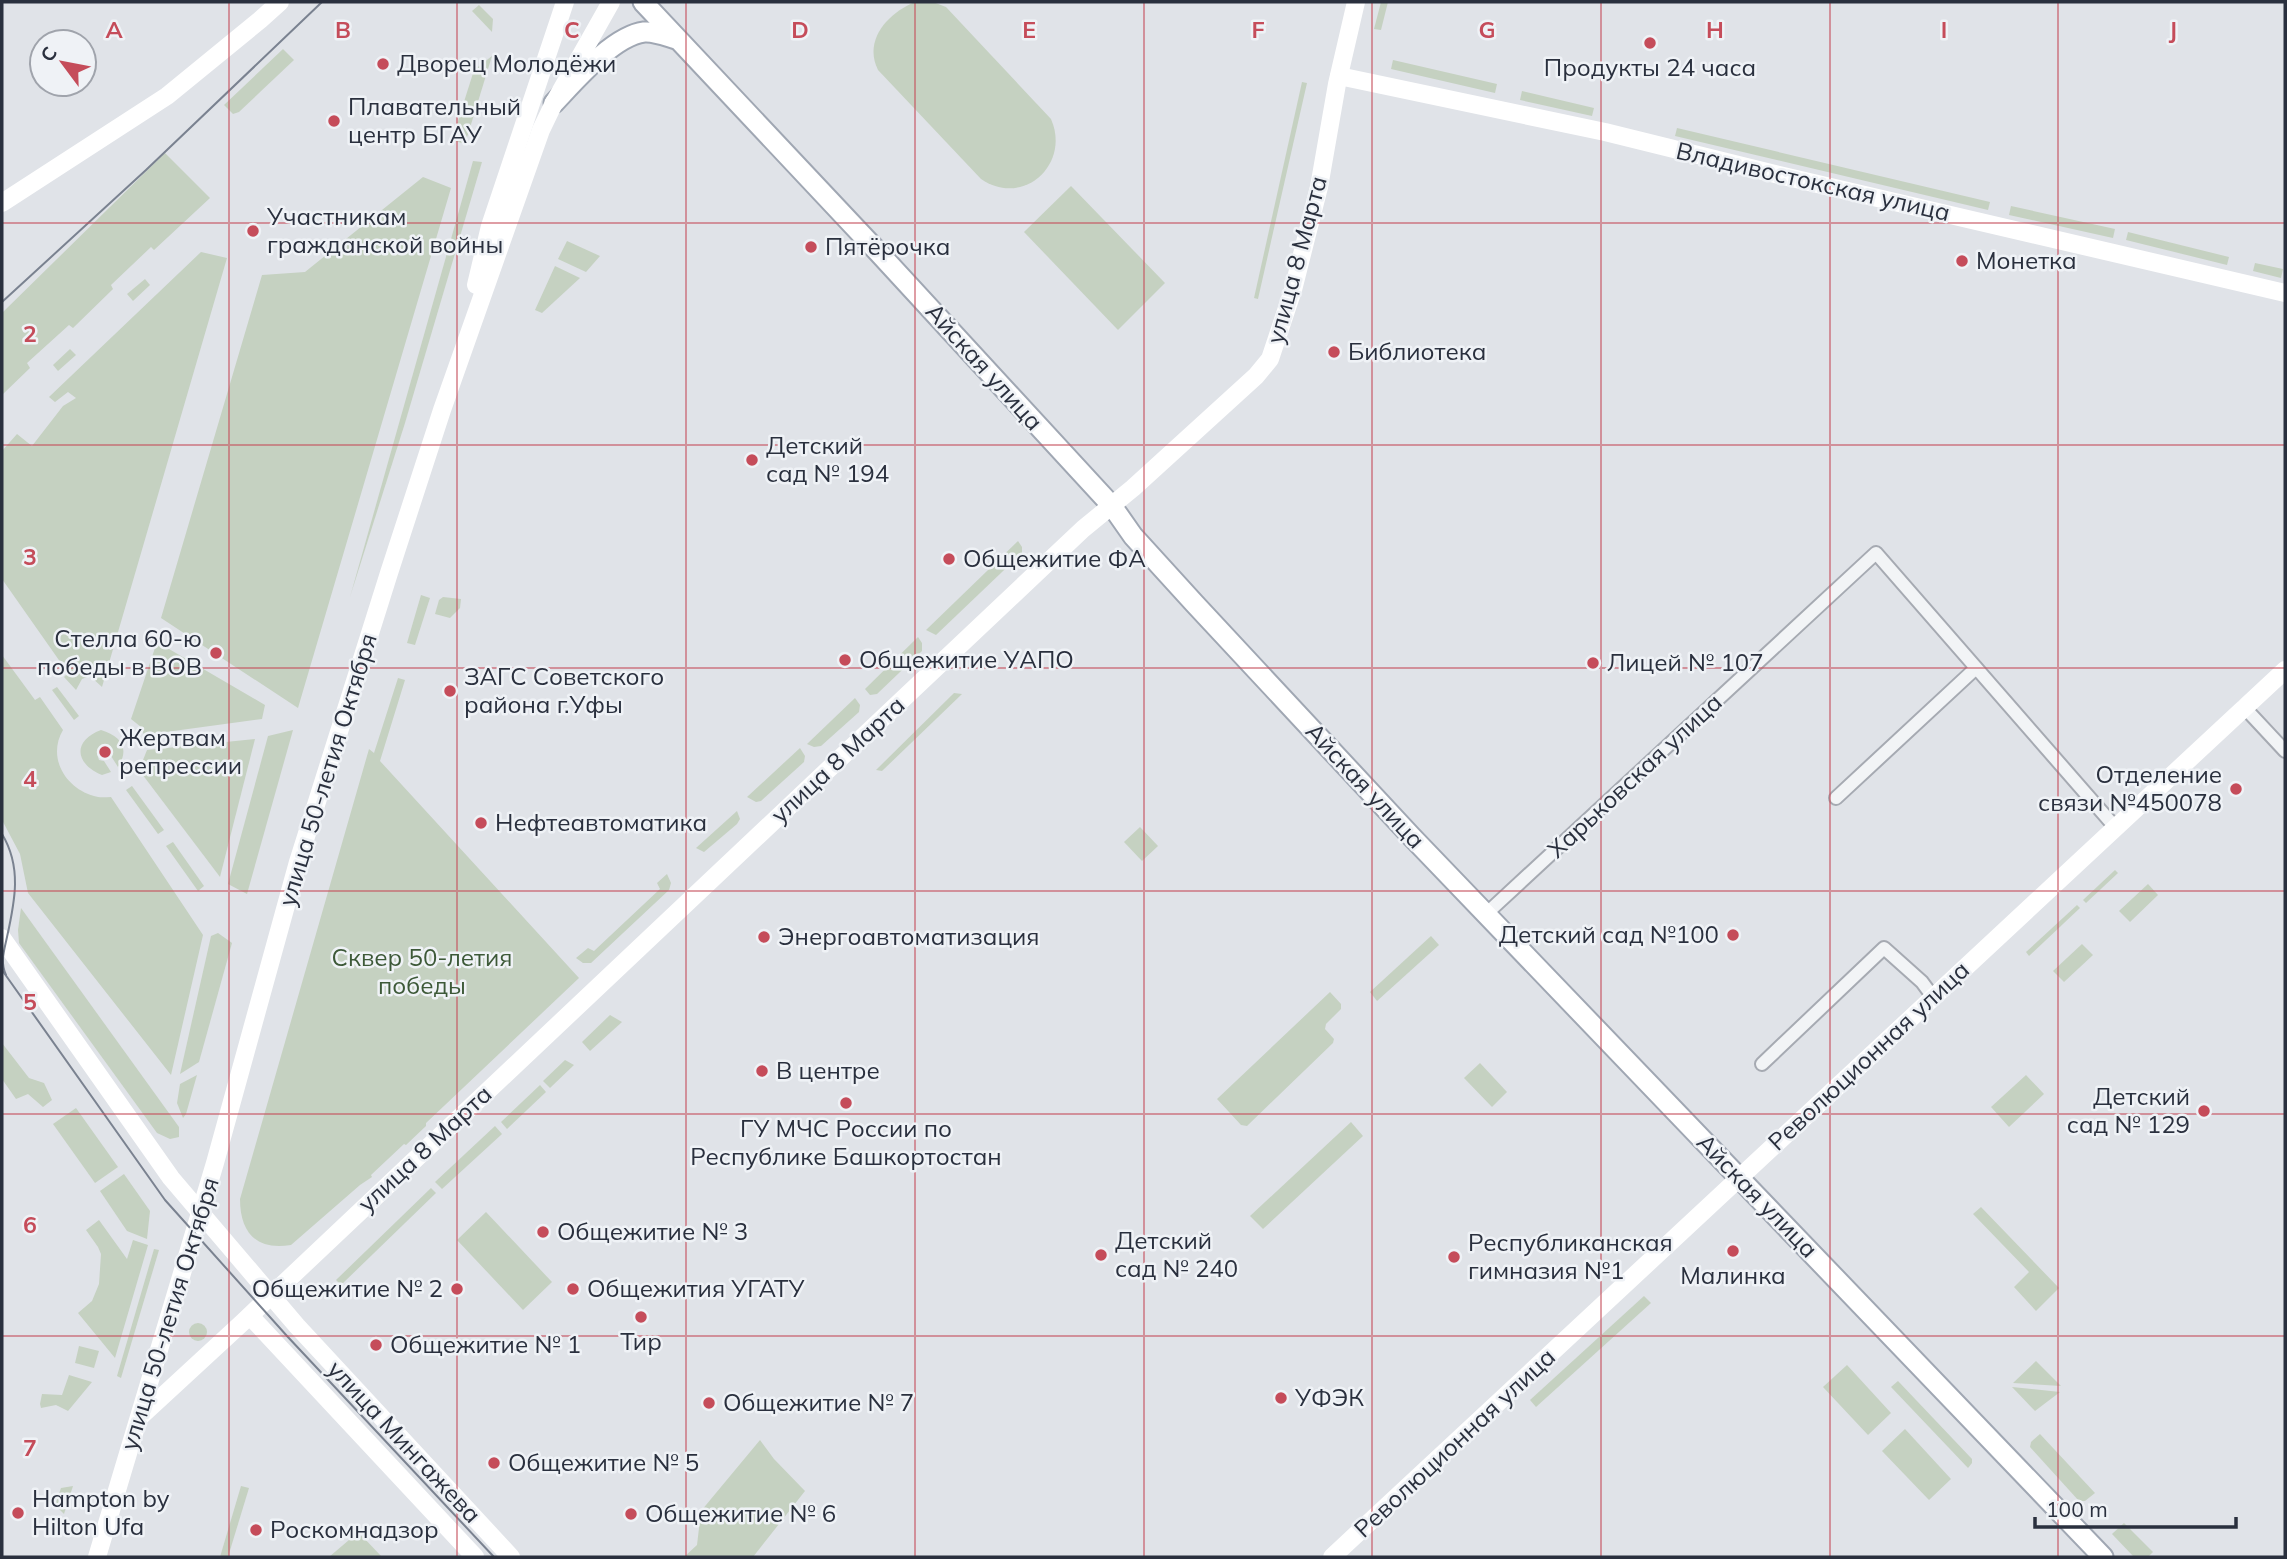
<svg xmlns="http://www.w3.org/2000/svg" width="2287" height="1559" font-family="Mulish,sans-serif">
<rect width="100%" height="100%" fill="#e0e3e8"/>
<g fill="#c5d1c1">
<path d="M915,2H933L946,7L1051,119C1071,164 1023,208 981,179L878,70C863,40 888,13 915,2Z"/>
<path d="M1381,2H1388L1381,30L1374,29Z"/>
<path d="M479,5L493,19L492,32L472,11Z"/>
<path d="M283,49L294,60L239,112L233,114L224,105Z"/>
<path d="M492,56L465,144L452,140L474,70Z"/>
<path d="M1393,60L1497,84L1495,93L1391,69Z"/>
<path d="M1302,82L1307,83L1258,299L1254,298Z"/>
<path d="M1522,91L1594,108L1592,116L1520,100Z"/>
<path d="M1677,128L1990,202L1988,210L1675,136Z"/>
<path d="M165,153L210,198L154,250L151,247L111,285L113,289L73,328L69,325L27,363L30,368L2,395V313Z"/>
<path d="M473,161L482,162L405,423L350,597Z"/>
<path d="M423,177L451,188L298,708L161,618L262,275L305,272Z"/>
<path d="M1071,186L1165,283L1118,330L1024,232Z"/>
<path d="M2011,206L2115,229L2113,238L2009,215Z"/>
<path d="M2128,232L2229,257L2227,265L2126,240Z"/>
<path d="M567,241L600,256L586,272L558,259Z"/>
<path d="M201,252L227,258L102,687L90,676L82,679L76,690L64,677L68,673L2,579V451L17,434L32,446L63,406L76,398L68,392L55,402L49,397Z"/>
<path d="M2255,263L2283,269L2281,278L2253,271Z"/>
<path d="M555,266L580,278L542,313L535,310Z"/>
<path d="M145,279L150,285L133,301L127,294Z"/>
<path d="M70,349L76,355L58,371L53,365Z"/>
<path d="M1018,541L1022,547V553L936,635L926,630Z"/>
<path d="M421,595L430,598L415,645L407,643Z"/>
<path d="M443,597L461,599L460,608L450,618L435,614L439,600Z"/>
<path d="M918,637L922,643V651L877,694L870,695L865,689Z"/>
<path d="M157,642L265,705L262,719L144,735L141,727L131,719Z"/>
<path d="M2,655L35,700L40,697L63,730C47,757 65,788 94,796C99,798 106,797 111,797L203,935L171,1075L28,893L20,854L2,820Z"/>
<path d="M398,678L405,680L380,761L579,978L426,1123V1126L406,1145L404,1144L371,1175L372,1177L360,1185L291,1245C256,1251 240,1232 240,1199L369,749L374,753Z"/>
<path d="M57,687L79,716L74,720L52,690Z"/>
<path d="M954,693L962,694L882,771L876,770Z"/>
<path d="M855,698L860,705L859,712L821,746L814,747L807,744Z"/>
<path d="M101,730C121,736 130,748 118,767L111,756V749L106,746H102L97,754L99,760L104,761L111,772L102,775C75,764 72,741 101,730Z"/>
<path d="M293,730L247,894L228,884L268,736Z"/>
<path d="M255,739L220,877L139,770L147,750Z"/>
<path d="M800,748L805,756L804,762L761,801L756,802L747,797Z"/>
<path d="M132,786L164,830L158,834L126,790Z"/>
<path d="M737,811L740,819L737,824L704,852L696,848Z"/>
<path d="M1140,827L1158,846L1142,861L1124,842Z"/>
<path d="M173,842L204,886L198,891L166,846Z"/>
<path d="M2115,870L2118,873L2086,903L2083,900Z"/>
<path d="M667,874L671,883L669,890L591,963H583L576,958L588,948L594,951L660,889L657,883Z"/>
<path d="M2148,884L2158,895L2130,922L2119,911Z"/>
<path d="M2077,905L2080,908L2029,956L2026,952Z"/>
<path d="M21,908L179,1127V1137L170,1139L157,1133L19,943L18,930Z"/>
<path d="M218,933L232,943L199,1062L180,1074L211,936Z"/>
<path d="M1431,936L1439,945L1377,1001L1370,992Z"/>
<path d="M2082,944L2093,955L2064,982L2053,971Z"/>
<path d="M1330,992L1341,1004V1009L1326,1024L1325,1029L1334,1039L1333,1043L1247,1126L1241,1125L1217,1099Z"/>
<path d="M610,1015L622,1022L590,1051L582,1042Z"/>
<path d="M2,1043L29,1078L44,1083L52,1100L43,1107L28,1094L16,1099L2,1079Z"/>
<path d="M565,1060L574,1065L550,1088L543,1081Z"/>
<path d="M1480,1063L1507,1092L1492,1107L1464,1078Z"/>
<path d="M197,1075L186,1114L183,1118L177,1103L180,1084Z"/>
<path d="M2026,1075L2044,1094L2009,1127L1991,1107Z"/>
<path d="M540,1085L546,1092L507,1129L501,1122Z"/>
<path d="M76,1108L118,1167L95,1183L53,1124Z"/>
<path d="M1351,1122L1363,1136L1263,1229L1250,1216Z"/>
<path d="M495,1126L502,1134L442,1189L435,1182Z"/>
<path d="M124,1174L150,1211L147,1239L127,1231L100,1191Z"/>
<path d="M431,1188L436,1193L341,1285L336,1280Z"/>
<path d="M1981,1207L2059,1288L2036,1311L2014,1287L2029,1272L1973,1214Z"/>
<path d="M486,1212L552,1282L523,1310L457,1240Z"/>
<path d="M99,1220L127,1259L133,1240L148,1245L115,1358L78,1313L92,1301L99,1284L101,1254L98,1247L86,1230Z"/>
<path d="M154,1249L159,1250L121,1378L117,1376Z"/>
<path d="M1644,1296L1651,1303L1536,1407L1530,1400Z"/>
<circle cx="198" cy="1332" r="9"/>
<path d="M79,1346L99,1351L94,1368L75,1363Z"/>
<path d="M2036,1361L2061,1386L2013,1383Z"/>
<path d="M1847,1365L1891,1413L1868,1435L1823,1387Z"/>
<path d="M69,1375L92,1382L68,1411L56,1405L41,1408L40,1404L42,1394L62,1395Z"/>
<path d="M1898,1381L1972,1459V1463L1968,1468L1891,1387Z"/>
<path d="M2012,1387L2060,1392L2035,1411Z"/>
<path d="M1905,1429L1951,1479L1929,1500L1882,1451Z"/>
<path d="M2040,1434L2095,1493L2085,1501H2079L2030,1447L2031,1442Z"/>
<path d="M760,1440L774,1459L805,1491L753,1557H684L697,1545L701,1511Z"/>
<path d="M73,1486L64,1514L55,1505L61,1488Z"/>
<path d="M241,1486L249,1488L228,1557H220Z"/>
<path d="M2124,1523L2153,1552L2148,1557H2134L2112,1534Z"/>
<path d="M362,1536L382,1557H329L349,1540Z"/>
</g>
<g fill="none" stroke-linecap="round" stroke-linejoin="round">
<defs>
<g id="street">
<path d="M2244,707L2285,751"/>
<path d="M1836,798L1976,668"/>
<path d="M1486,914L1876,553L2115,827"/>
<path d="M1762,1064L1884,948L1922,982L1933,997"/>
</g>
<g id="primary">
<path d="M643,2L879,253L1112,506L1133,536L1194,603L1411,836L2103,1557"/>
<path d="M554,103C575,81 613,36 644,32C654,31 666,36 676,39"/>
</g>
</defs>
<use href="#street" stroke="#a6aab2" stroke-width="16"/>
<use href="#primary" stroke="#a0a7b3" stroke-width="23"/>
<use href="#street" stroke="#f2f4f6" stroke-width="12"/>
<g stroke="#fff" stroke-width="18">
<path d="M1339,76L1605,132L1775,174L2285,293"/>
<path d="M2,203L167,96L260,20L280,2"/>
<path d="M476,285L490,226L565,2"/>
<path d="M2,938L171,1178L297,1326L511,1557"/>
<path d="M250,1316L475,1557"/>
<path d="M140,1417L243,1322L1083,529L1133,488L1256,376L1270,359L1293,290L1319,187L1337,84L1356,2"/>
<path d="M97,1557L215,1163L298,862L389,573L442,410L541,130L554,103L611,2"/>
<path d="M1332,1557L2285,670"/>
</g>
<use href="#primary" stroke="#fff" stroke-width="19"/>
<g stroke="#7a8290" stroke-width="2">
<path d="M2,302L146,170L322,2"/>
<path d="M2,834C22,867 15,901 7,937C4,951 0,962 6,975"/>
<path d="M2,970L165,1200L287,1336L494,1557"/>
</g>
</g>
<path fill="none" stroke="#c54c5a" stroke-width="2" stroke-opacity="0.55" d="M229,2V1557M457,2V1557M686,2V1557M915,2V1557M1144,2V1557M1372,2V1557M1601,2V1557M1830,2V1557M2058,2V1557M2,223H2285M2,445H2285M2,668H2285M2,891H2285M2,1114H2285M2,1336H2285"/>
<g fill="#c54c5a" stroke="#eff2f6" stroke-width="2.5">
<circle cx="1650" cy="43" r="7"/>
<circle cx="383" cy="64" r="7"/>
<circle cx="334" cy="121" r="7"/>
<circle cx="253" cy="231" r="7"/>
<circle cx="811" cy="247" r="7"/>
<circle cx="1962" cy="261" r="7"/>
<circle cx="1334" cy="352" r="7"/>
<circle cx="752" cy="460" r="7"/>
<circle cx="949" cy="559" r="7"/>
<circle cx="216" cy="653" r="7"/>
<circle cx="845" cy="660" r="7"/>
<circle cx="1593" cy="663" r="7"/>
<circle cx="450" cy="691" r="7"/>
<circle cx="105" cy="752" r="7"/>
<circle cx="2236" cy="789" r="7"/>
<circle cx="481" cy="823" r="7"/>
<circle cx="1733" cy="935" r="7"/>
<circle cx="764" cy="937" r="7"/>
<circle cx="762" cy="1071" r="7"/>
<circle cx="846" cy="1103" r="7"/>
<circle cx="2204" cy="1111" r="7"/>
<circle cx="543" cy="1232" r="7"/>
<circle cx="1733" cy="1251" r="7"/>
<circle cx="1101" cy="1255" r="7"/>
<circle cx="1454" cy="1257" r="7"/>
<circle cx="457" cy="1289" r="7"/>
<circle cx="573" cy="1289" r="7"/>
<circle cx="641" cy="1317" r="7"/>
<circle cx="376" cy="1345" r="7"/>
<circle cx="1281" cy="1398" r="7"/>
<circle cx="709" cy="1403" r="7"/>
<circle cx="494" cy="1463" r="7"/>
<circle cx="18" cy="1513" r="7"/>
<circle cx="631" cy="1514" r="7"/>
<circle cx="256" cy="1530" r="7"/>
</g>
<g text-anchor="middle" stroke-width="5" stroke-linejoin="round" paint-order="stroke">
<g font-size="24" fill="#2a303e" stroke="#eff2f6" text-anchor="start">
<text x="397" y="72">Дворец Молодёжи</text>
<text x="1650" y="76" text-anchor="middle">Продукты 24 часа</text>
<text x="348" y="115">Плавательный<tspan x="348" dy="28">центр БГАУ</tspan></text>
<text x="267" y="225">Участникам<tspan x="267" dy="28">гражданской войны</tspan></text>
<text x="825" y="255">Пятёрочка</text>
<text x="1976" y="269">Монетка</text>
<text x="1348" y="360">Библиотека</text>
<text x="766" y="454">Детский<tspan x="766" dy="28">сад № 194</tspan></text>
<text x="963" y="567">Общежитие ФА</text>
<text x="202" y="647" text-anchor="end">Стелла 60-ю<tspan x="202" dy="28">победы в ВОВ</tspan></text>
<text x="859" y="668">Общежитие УАПО</text>
<text x="1607" y="671">Лицей № 107</text>
<text x="464" y="685">ЗАГС Советского<tspan x="464" dy="28">района г.Уфы</tspan></text>
<text x="119" y="746">Жертвам<tspan x="119" dy="28">репрессии</tspan></text>
<text x="2222" y="783" text-anchor="end">Отделение<tspan x="2222" dy="28">связи №450078</tspan></text>
<text x="495" y="831">Нефтеавтоматика</text>
<text x="1719" y="943" text-anchor="end">Детский сад №100</text>
<text x="778" y="945">Энергоавтоматизация</text>
<text x="776" y="1079">В центре</text>
<text x="2190" y="1105" text-anchor="end">Детский<tspan x="2190" dy="28">сад № 129</tspan></text>
<text x="846" y="1137" text-anchor="middle">ГУ МЧС России по<tspan x="846" dy="28">Республике Башкортостан</tspan></text>
<text x="557" y="1240">Общежитие № 3</text>
<text x="1115" y="1249">Детский<tspan x="1115" dy="28">сад № 240</tspan></text>
<text x="1468" y="1251">Республиканская<tspan x="1468" dy="28">гимназия №1</tspan></text>
<text x="1733" y="1284" text-anchor="middle">Малинка</text>
<text x="443" y="1297" text-anchor="end">Общежитие № 2</text>
<text x="587" y="1297">Общежития УГАТУ</text>
<text x="641" y="1350" text-anchor="middle">Тир</text>
<text x="390" y="1353">Общежитие № 1</text>
<text x="1295" y="1406">УФЭК</text>
<text x="723" y="1411">Общежитие № 7</text>
<text x="508" y="1471">Общежитие № 5</text>
<text x="32" y="1507">Hampton by<tspan x="32" dy="28">Hilton Ufa</tspan></text>
<text x="645" y="1522">Общежитие № 6</text>
<text x="270" y="1538">Роскомнадзор</text>
</g>
<g font-size="24" fill="#2a303e" stroke="#eff2f6">
<text transform="translate(1813 182) rotate(13)" y="8">Владивостокская улица</text>
<text transform="translate(1297 260) rotate(-75)" y="8">улица 8 Марта</text>
<text transform="translate(984 367) rotate(48)" y="8">Айская улица</text>
<text transform="translate(838 760) rotate(-43)" y="8">улица 8 Марта</text>
<text transform="translate(328 770) rotate(-73)" y="8">улица 50-летия Октября</text>
<text transform="translate(1635 776) rotate(-43)" y="8">Харьковская улица</text>
<text transform="translate(1365 786) rotate(47)" y="8">Айская улица</text>
<text transform="translate(1869 1056) rotate(-43)" y="8">Революционная улица</text>
<text transform="translate(425 1149) rotate(-43)" y="8">улица 8 Марта</text>
<text transform="translate(1757 1196) rotate(46)" y="8">Айская улица</text>
<text transform="translate(170 1314) rotate(-73)" y="8">улица 50-летия Октября</text>
<text transform="translate(404 1442) rotate(47)" y="8">улица Мингажева</text>
<text transform="translate(1455 1443) rotate(-43)" y="8">Революционная улица</text>
</g>
<g font-size="24" fill="#3d5938" stroke="#eff2f6">
<text x="422" y="966">Сквер 50-летия<tspan x="422" dy="28">победы</tspan></text>
</g>
</g>
<g font-size="23" text-anchor="middle" font-weight="bold" fill="#c54c5a" stroke="#eff2f6" stroke-width="5" stroke-linejoin="round" paint-order="stroke">
<text x="114" y="38">A</text>
<text x="343" y="38">B</text>
<text x="572" y="38">C</text>
<text x="800" y="38">D</text>
<text x="1029" y="38">E</text>
<text x="1258" y="38">F</text>
<text x="1487" y="38">G</text>
<text x="1715" y="38">H</text>
<text x="1944" y="38">I</text>
<text x="2173" y="38">J</text>
<text x="30" y="342">2</text>
<text x="30" y="565">3</text>
<text x="30" y="787">4</text>
<text x="30" y="1010">5</text>
<text x="30" y="1233">6</text>
<text x="30" y="1456">7</text>
</g>
<rect width="2287" height="1559" fill="none" stroke="#2a303e" stroke-width="7"/>
<g transform="translate(63 63) rotate(302)"><circle r="33" fill="#eff2f6" stroke="#a0a4ac" stroke-width="2"/>
<path d="M0-5L12 26L0 18L-12 26Z" fill="#c54c5a"/>
<text y="-10" font-size="19" font-weight="bold" text-anchor="middle" fill="#2a303e">С</text>
</g>
<path d="M2035 1517v10h201v-10" fill="none" stroke="#2a303e" stroke-width="3.5"/>
<text x="2046" y="1517" font-size="21" fill="#2a303e" stroke="#eff2f6" stroke-width="5" paint-order="stroke">100 m</text>
</svg>
